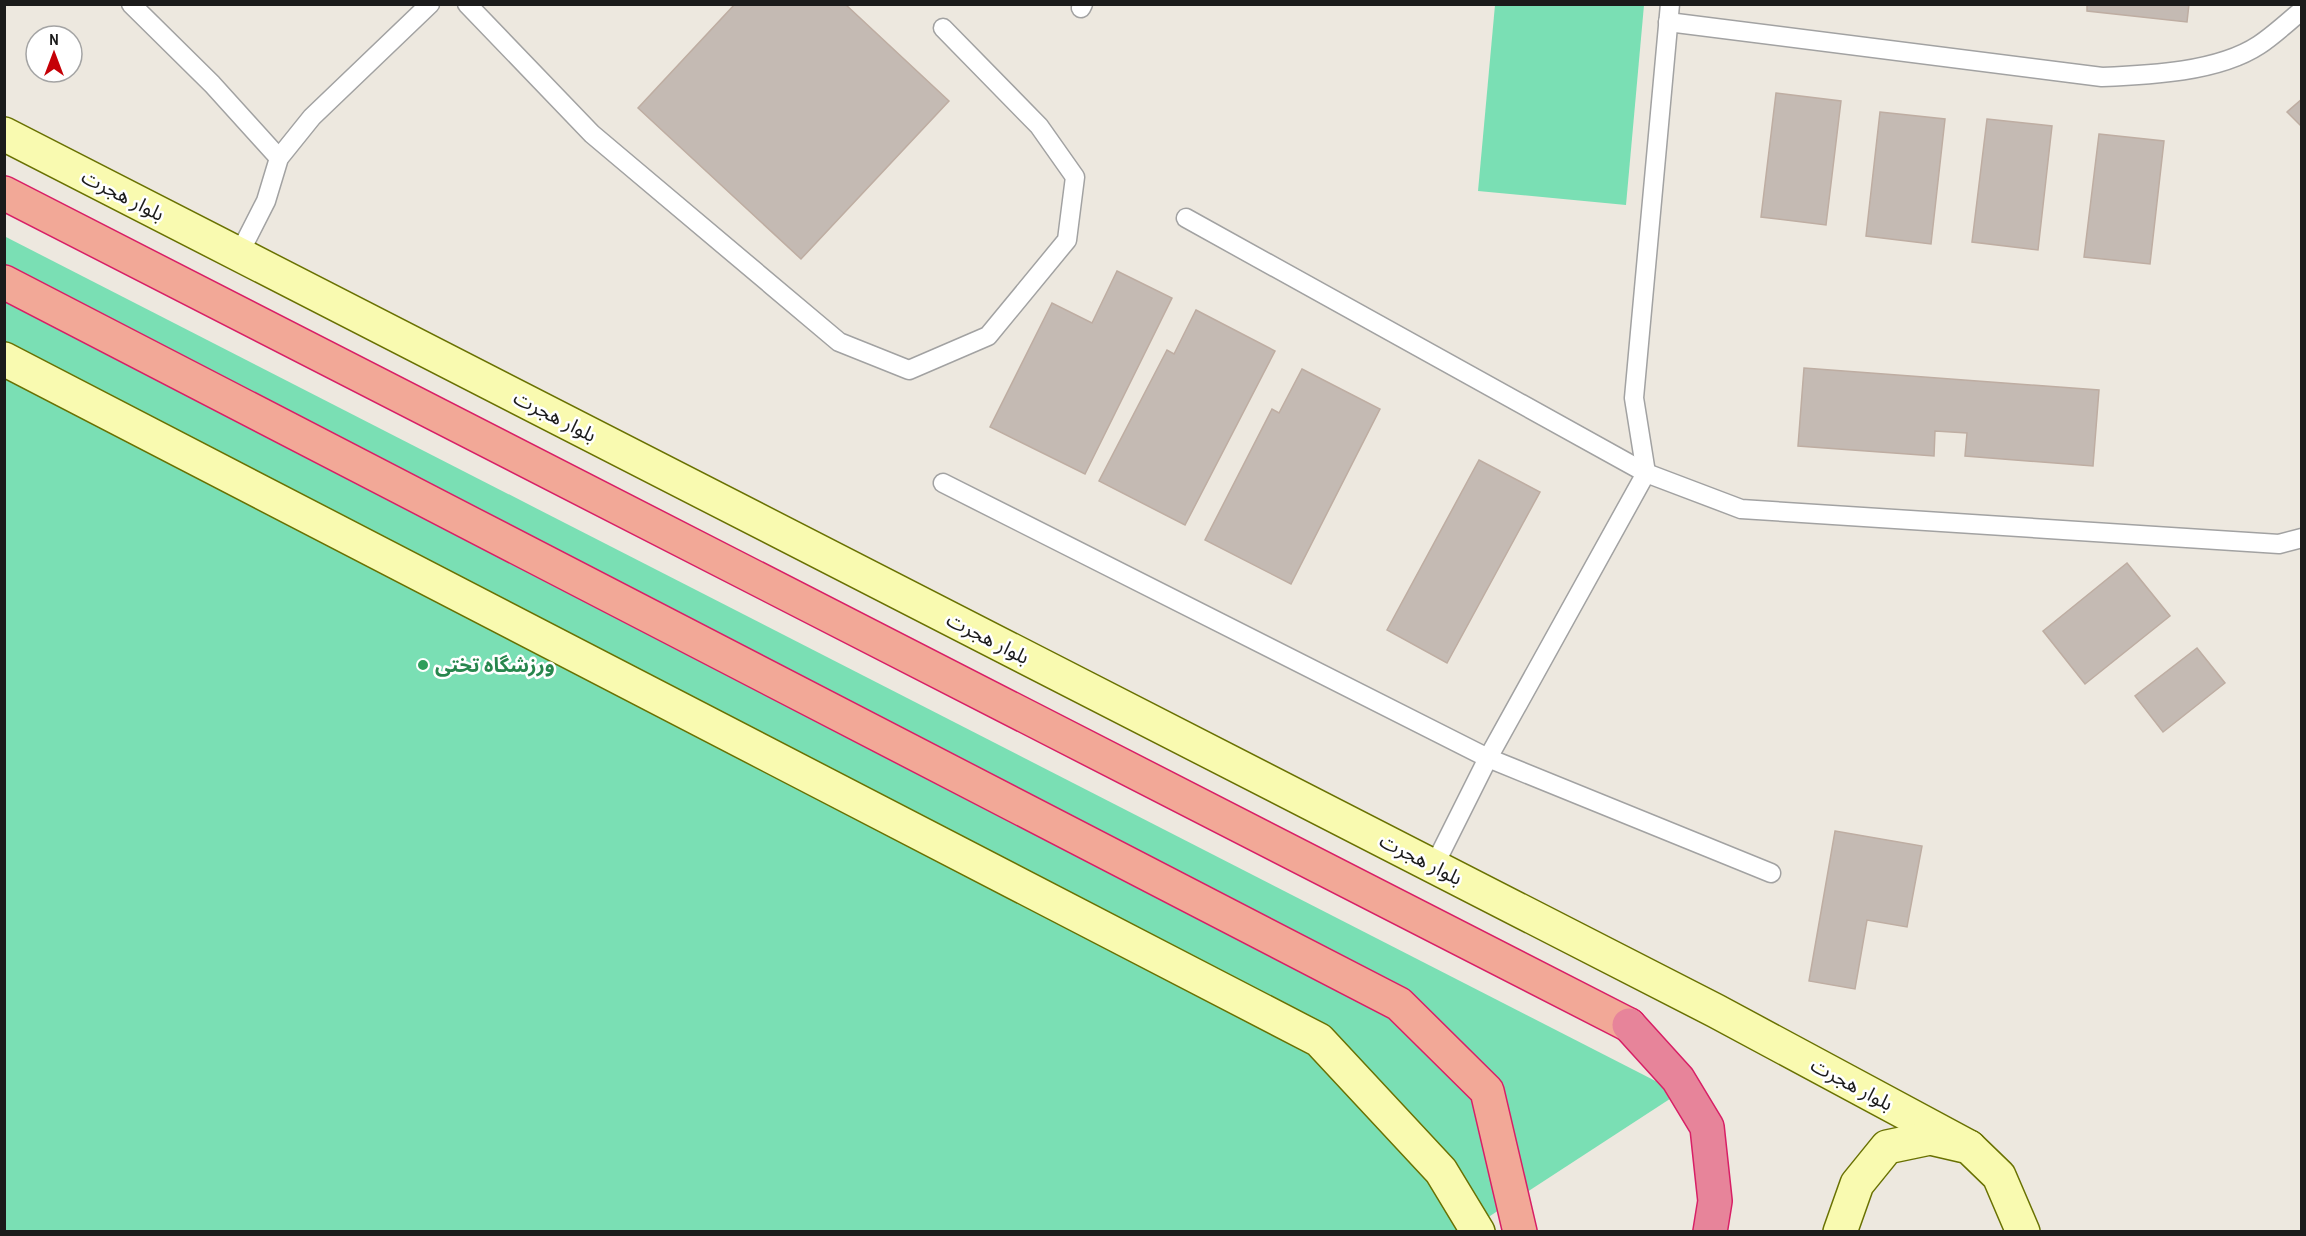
<svg xmlns="http://www.w3.org/2000/svg" width="2306" height="1236" font-family="'Archivo Narrow','Noto Sans Arabic',sans-serif">
<rect width="100%" height="100%" fill="#ede8df"/>
<g fill="#7adfb4">
<path d="M1495,5H1644L1626,205L1478,191Z"/>
<path d="M4,236L1679,1093L1467,1231H5Z"/>
</g>
<g fill="#c4bab3" stroke="#beada2" stroke-width="1.5">
<path d="M735,4H845L949,101L801,259L638,108Z"/>
<path d="M2087,4H2189L2187,22L2087,11Z"/>
<path d="M1776,93L1841,101L1826,225L1761,217Z"/>
<path d="M2302,99V127L2287,112Z"/>
<path d="M1880,112L1945,119L1931,244L1866,236Z"/>
<path d="M1987,119L2052,126L2038,250L1972,242Z"/>
<path d="M2099,134L2164,141L2150,264L2084,257Z"/>
<path d="M1117,271L1172,298L1085,474L990,427L1052,303L1092,323Z"/>
<path d="M1196,310L1275,351L1185,525L1099,481L1167,350L1174,354Z"/>
<path d="M1804,368L2099,390L2093,466L1965,456L1967,433L1935,431L1934,456L1798,446Z"/>
<path d="M1302,369L1380,409L1291,584L1205,540L1272,409L1279,413Z"/>
<path d="M1479,460L1540,492L1447,663L1387,630Z"/>
<path d="M2127,563L2170,616L2085,684L2043,631Z"/>
<path d="M2197,648L2225,683L2163,732L2135,696Z"/>
<path d="M1835,831L1922,846L1907,927L1867,920L1855,989L1809,981Z"/>
</g>
<g fill="none" stroke-linecap="round" stroke-linejoin="round">
<defs>
<g id="service">
<path d="M131,4L212,84L279,158"/>
<path d="M467,4L592,134L839,342L909,370L988,336L1067,240L1075,177L1039,126L943,28"/>
<path d="M1081,8L1083,4"/>
<path d="M1668,22L2102,77C2150,75 2218,72 2259,45C2274,35 2288,22 2302,10"/>
<path d="M1186,218L1646,473L1741,509L2279,544L2302,538"/>
<path d="M239,254L266,201L279,158L312,117L430,4"/>
<path d="M943,483L1488,758L1771,873"/>
<path d="M1434,866L1488,758L1646,473L1634,398L1670,4"/>
</g>
<g id="secondary">
<path d="M4,134L1716,1011L1969,1147"/>
<path d="M4,359L1319,1040L1441,1171L1478,1232"/>
<path d="M1840,1232L1857,1184L1887,1147L1930,1138L1969,1147L1999,1176L2023,1232"/>
</g>
<g id="trunk">
<path d="M4,193L1629,1025"/>
<path d="M4,282L1399,1004L1487,1091L1520,1232"/>
</g>
<path id="motorway" d="M1629,1025L1678,1079L1707,1127L1715,1201L1710,1232"/>
</defs>
<use href="#service" stroke="#a2a2a2" stroke-width="21"/>
<use href="#secondary" stroke="#697102" stroke-width="36"/>
<use href="#trunk" stroke="#d81f66" stroke-width="36"/>
<use href="#motorway" stroke="#d81f66" stroke-width="36"/>
<use href="#service" stroke="#fff" stroke-width="18"/>
<use href="#secondary" stroke="#f9fab0" stroke-width="33"/>
<use href="#trunk" stroke="#f2a897" stroke-width="33"/>
<use href="#motorway" stroke="#e7849a" stroke-width="33"/>
</g>
<circle fill="#2e9e5b" stroke="#fff" stroke-width="2" cx="423" cy="665" r="6"/>
<g text-anchor="middle" stroke-width="5" stroke-linejoin="round" paint-order="stroke">
<g font-size="20" fill="#1b1b1b" stroke="#fff">
<text transform="translate(123 195) rotate(27)" y="7">بلوار هجرت</text>
<text transform="translate(555 416) rotate(27)" y="7">بلوار هجرت</text>
<text transform="translate(988 638) rotate(27)" y="7">بلوار هجرت</text>
<text transform="translate(1421 859) rotate(27)" y="7">بلوار هجرت</text>
<text transform="translate(1852 1084) rotate(28)" y="7">بلوار هجرت</text>
</g>
<g font-size="20" font-weight="bold" fill="#27864d" stroke="#fff" text-anchor="start">
<text x="435" y="672">ورزشگاه تختی</text>
</g>
</g>
<rect width="2306" height="1236" fill="none" stroke="#1b1b1b" stroke-width="12"/>
<g transform="translate(54 54)"><circle r="28" fill="#ffffff" stroke="#a4a4a4" stroke-width="1.5"/>
<path d="M0-4.5L10 22L0 15L-10 22Z" fill="#c50007"/>
<text y="-9" font-size="16" font-weight="bold" text-anchor="middle" fill="#1b1b1b">N</text>
</g>
</svg>
